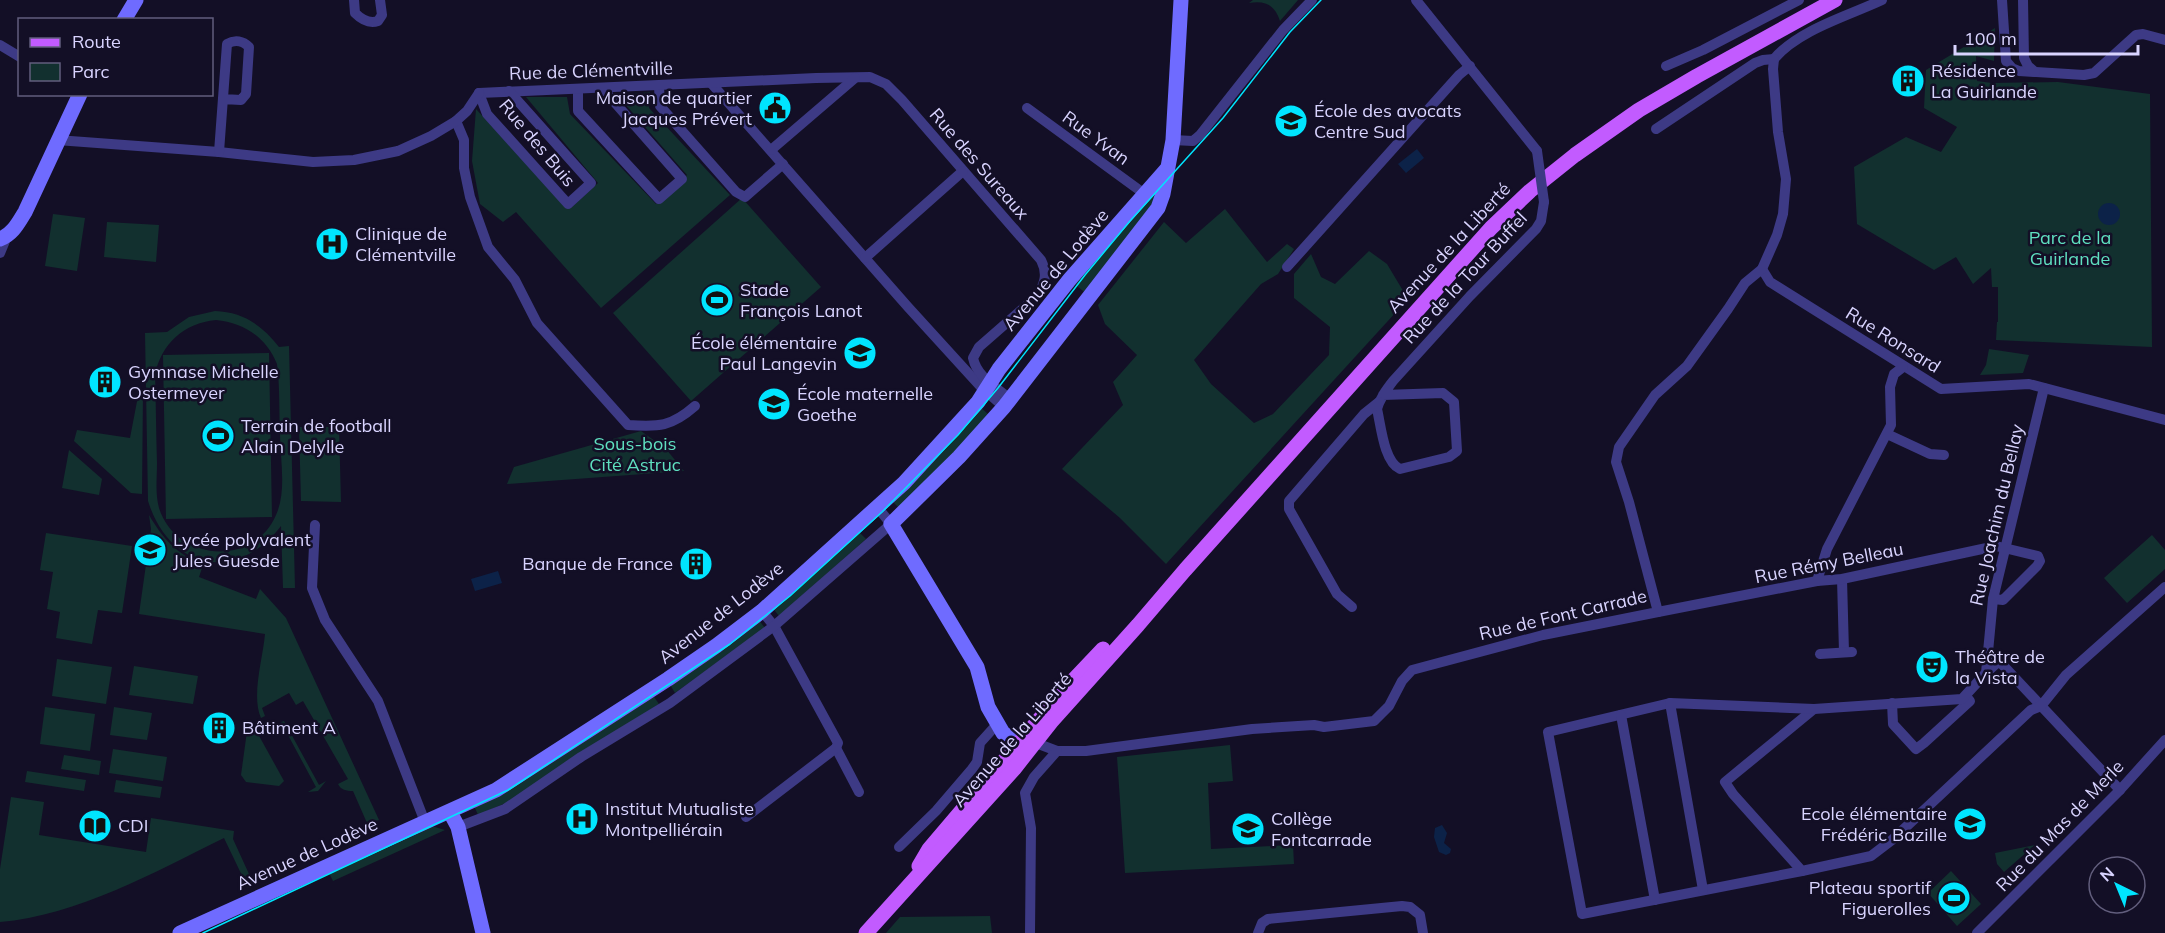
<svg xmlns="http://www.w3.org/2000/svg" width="2165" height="933" font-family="Mulish,sans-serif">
<rect width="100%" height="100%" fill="#130f26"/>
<g fill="#12302f" fill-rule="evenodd">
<path d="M1253,0H1298L1280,21C1275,5 1265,0 1249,3Z"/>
<path d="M1995,28L1994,61L1976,56L1977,81L1992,83L2058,82L2150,94L2152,347L1996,340L1997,322H1998V287H1992L1991,268L1973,284L1956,257L1934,270L1857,224L1854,167L1906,137L1941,152L1957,127L1924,108L1926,70Z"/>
<path d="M650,92L649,108L730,195L601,308L516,212L503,222L480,204L472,161L476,109L564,206L572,207L598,183L526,97H567L570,114L656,204L687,175L618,96Z"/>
<path d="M1163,181L1158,196L1088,295L1072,282Z"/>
<path d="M742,198L821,287L691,401L613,313Z"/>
<path d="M1225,209L1267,262L1287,244L1294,249L1278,274L1261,284L1194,360L1211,384L1254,423L1273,414L1329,355L1330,327L1294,298V274L1311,254L1321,277L1335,284L1369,251L1387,264L1408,299L1166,564L1120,518L1062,469L1123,405L1113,382L1137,355L1105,324L1098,305L1164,222L1186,243Z"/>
<path d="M53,214L85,218L77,271L45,266Z"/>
<path d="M107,222L159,225L156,262L104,257Z"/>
<path d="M215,311C243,312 262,325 279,347L289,346L295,588H283L281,526C237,583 170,571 148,501L145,333L167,332L189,317ZM216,320C244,323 266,337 277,364C280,387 279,410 280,433C280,459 287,491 276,515C254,567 176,562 159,508C155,494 157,477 157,463C156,434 156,404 155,375C161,344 184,323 216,320Z"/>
<path d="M1989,349L2029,355L2023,373L1980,375L1986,365Z"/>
<path d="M269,353L272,517L166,519L163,355Z"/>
<path d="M139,391L143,392L142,494L131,493L74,441L77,430L130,438Z"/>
<path d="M979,406L988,414L918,493L900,509L891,500Z"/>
<path d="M299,427H339L341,502L301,501Z"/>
<path d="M641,431L666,449L684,471L507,484L514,467Z"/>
<path d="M69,450L102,479L99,495L62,488Z"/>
<path d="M149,515C163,539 177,554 203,565L199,577L256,599L260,589L286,618L379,820L367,823L353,791C346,791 341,790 338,784L348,779L303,701L296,705L289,693L262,708L265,716L261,718C251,696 263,658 265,634L139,614L151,529Z"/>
<path d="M858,531L866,539L779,616L772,607Z"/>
<path d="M46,533L132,546L122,613L98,610L92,644L56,638L60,612L47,609L53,572L40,570Z"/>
<path d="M2152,535L2165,550V569L2127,603L2104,578Z"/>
<path d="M758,619L765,628L675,693L669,683Z"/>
<path d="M57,659L112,667L106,704L52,696Z"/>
<path d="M134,666L198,676L193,704L129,695Z"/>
<path d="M652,694L659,704L510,801L478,815L473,803Z"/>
<path d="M45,707L95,714L90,751L40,744Z"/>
<path d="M114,707L152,713L147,740L110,735Z"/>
<path d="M284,721L319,785L326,781L318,791L308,792L316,787L281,722Z"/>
<path d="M252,723L284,781L279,786L246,782L241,775L248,724Z"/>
<path d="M1230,745L1233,781L1208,783L1211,849L1293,845L1294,864L1125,873L1117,757Z"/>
<path d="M113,749L167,757L163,781L109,773Z"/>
<path d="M64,755L101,761L99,775L61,769Z"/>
<path d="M27,771L86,780L84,791L25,782Z"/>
<path d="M116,780L162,787L160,798L114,792Z"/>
<path d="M11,797L44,802L39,835L146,852L151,818L234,831L233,839L254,885L248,888L224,838C157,871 76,916 0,922V869Z"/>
<path d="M428,825L445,830L333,881L327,869Z"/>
<path d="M2035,845L2004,872L1997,864L1995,853Z"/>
<path d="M1951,871L1981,904L1957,926L1928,893Z"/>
<path d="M990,916L992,933H886L900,917Z"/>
</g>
<g fill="#0c2248">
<path d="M1417,149L1424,158L1406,173L1398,164Z"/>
<circle cx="2109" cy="214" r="11"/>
<path d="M498,571L502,583L475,591L471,579Z"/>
<path d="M1442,825L1447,833L1444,843L1451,849L1450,853L1446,855L1439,852L1434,837L1435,828Z"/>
</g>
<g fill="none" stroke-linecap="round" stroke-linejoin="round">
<g stroke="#3d3a85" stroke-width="10">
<path d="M354,0L355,13C361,19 369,24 378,21L382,15L380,0"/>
<path d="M1416,0L1537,151"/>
<path d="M2002,0L2006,61L2012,68L2019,71L2084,75L2094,73L2136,35L2143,34L2165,40"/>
<path d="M2023,0L2024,58L2028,66L2035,72"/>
<path d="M0,45L20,57"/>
<path d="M1774,59C1798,30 1848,16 1882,0"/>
<path d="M1666,66L1703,50L1799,0"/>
<path d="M711,83L908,307L980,386L1004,407"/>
<path d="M659,86L660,106L736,192L745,197L783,164"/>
<path d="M578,89V111L659,199L682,179L602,88"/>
<path d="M479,93L816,78L870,77L886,84L902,100L1041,260C1048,274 1045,284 1036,297L979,347L973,358C977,377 996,387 1010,399"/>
<path d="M479,93L487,114L568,204L591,183L509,91"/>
<path d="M1027,108L1146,195"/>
<path d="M456,121L464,140V168L470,197L488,247L515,280L537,323L628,425C659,427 671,427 695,406"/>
<path d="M1656,129L1755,63L1763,60L1774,59"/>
<path d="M57,140L219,152L313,162L354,160L398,151L431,136L456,121L467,111L479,93"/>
<path d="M1173,140L1193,141L1200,135L1283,30L1312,0"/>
<path d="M771,150L855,78"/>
<path d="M219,152L227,44C235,39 243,41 249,47L246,94L241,100L223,99"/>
<path d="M0,253L7,236"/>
<path d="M865,258L963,171"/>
<path d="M1287,267L1459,75L1470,66"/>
<path d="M1762,269L1770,282L1941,389L2029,384L2165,420"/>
<path d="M1383,395L1443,393L1454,402L1457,451L1449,457L1400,469C1384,462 1381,426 1377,409C1380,398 1386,390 1393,381L1470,296L1536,229L1541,221L1544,202"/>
<path d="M1887,434L1930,454L1944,455"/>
<path d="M315,525L312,588L325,620L378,701L425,822"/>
<path d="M1842,579L1844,652"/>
<path d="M1817,581L1827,549L1891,425L1890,387L1894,374L1903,367"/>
<path d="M1352,607L1337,594L1289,509V501L1364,414L1379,402"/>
<path d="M1658,612L1817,581L1842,579L1996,546L2038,556L2040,561L2037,566L2003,600L1993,599"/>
<path d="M1820,654L1852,652"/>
<path d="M1986,673L1999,661L2120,790"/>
<path d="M1670,703L1548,732L1582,914L1802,871"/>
<path d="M1892,703L1893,724L1916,749L1924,743L1970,701L1966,696"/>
<path d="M1814,709L1725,782L1733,794L1802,871L1871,856L1892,840L2031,710L2041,706L2066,675L2165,587"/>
<path d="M1621,715L1655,900"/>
<path d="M1036,743L1057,751H1086L1252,729L1314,725L1324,727L1374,721L1389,706L1402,681L1412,670L1543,635L1658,612L1629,502L1616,462L1619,447L1655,395L1687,366L1728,309L1745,283L1762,269L1777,235L1783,214L1786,179L1778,132L1773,69L1774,59"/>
<path d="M836,748L859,792"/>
<path d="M746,817L836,748L838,743L774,626L762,611"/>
<path d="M458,827L505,809L581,757L670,703L774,626L891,524L878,508"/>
<path d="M899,847L936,811L972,769L977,762L980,743L998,723"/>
<path d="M1703,890L1670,703L1814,709L1962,699L1986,673L1993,599L2044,388"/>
<path d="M1030,933L1031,828L1025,793L1034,777L1057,751"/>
<path d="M1258,933L1262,923L1268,919L1402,906L1410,907L1420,915L1423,933"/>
<path d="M1977,933L2120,790L2165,740"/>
</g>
<g stroke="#6f6bff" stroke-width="15">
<path d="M124,20L136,0"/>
<path d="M0,239C13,234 18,223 25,212L80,94"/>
<path d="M1031,743L1020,744L1003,733L988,707L977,667L891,524L959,457L1004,407L1158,208L1163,194L1173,140L1181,0"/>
<path d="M450,812L458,827L483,933"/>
<path d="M180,933L496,790L668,679L716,646L762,611L904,483L978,402L999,369L1070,279L1166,170"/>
</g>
<g stroke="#c25bff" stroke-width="15">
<path d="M919,866L929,849L1066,688L1103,649"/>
<path d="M866,933L1014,769L1051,722L1138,625L1185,570L1491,228L1530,191L1575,155L1639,110L1697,76L1835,0"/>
</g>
<path stroke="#00e5ff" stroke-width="1.5" d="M203,933L508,790L730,644L790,596L882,512L958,435L998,388L1085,275L1130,221L1223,118L1290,32L1321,0"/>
<path stroke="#3d3a85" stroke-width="10" d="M1537,151L1544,202"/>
</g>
<defs>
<symbol id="building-disc" viewBox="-11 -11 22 22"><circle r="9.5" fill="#00e5ff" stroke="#130f26"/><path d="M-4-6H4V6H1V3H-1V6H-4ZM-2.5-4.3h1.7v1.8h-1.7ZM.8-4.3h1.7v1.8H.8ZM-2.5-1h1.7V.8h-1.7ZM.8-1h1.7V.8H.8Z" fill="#111"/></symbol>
<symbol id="civic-disc" viewBox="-11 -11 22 22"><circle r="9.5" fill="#00e5ff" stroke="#130f26"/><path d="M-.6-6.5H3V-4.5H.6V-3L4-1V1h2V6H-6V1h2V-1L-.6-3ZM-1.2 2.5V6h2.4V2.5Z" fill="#111"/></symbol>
<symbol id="university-disc" viewBox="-11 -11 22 22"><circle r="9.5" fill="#00e5ff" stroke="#130f26"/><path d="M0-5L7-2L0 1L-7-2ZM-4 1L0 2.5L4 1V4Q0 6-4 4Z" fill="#111"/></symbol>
<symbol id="hospital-disc" viewBox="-11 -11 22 22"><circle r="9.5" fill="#00e5ff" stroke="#130f26"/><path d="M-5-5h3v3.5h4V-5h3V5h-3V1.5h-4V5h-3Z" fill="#111"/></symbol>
<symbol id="stadium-disc" viewBox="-11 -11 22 22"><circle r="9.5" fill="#00e5ff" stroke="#130f26"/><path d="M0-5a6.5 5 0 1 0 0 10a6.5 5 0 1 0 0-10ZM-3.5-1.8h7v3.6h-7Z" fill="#111"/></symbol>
<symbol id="school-disc" viewBox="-11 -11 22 22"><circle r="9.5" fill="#00e5ff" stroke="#130f26"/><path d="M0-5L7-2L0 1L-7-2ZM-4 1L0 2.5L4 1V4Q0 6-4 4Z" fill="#111"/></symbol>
<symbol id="theatre-disc" viewBox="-11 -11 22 22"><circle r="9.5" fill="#00e5ff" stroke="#130f26"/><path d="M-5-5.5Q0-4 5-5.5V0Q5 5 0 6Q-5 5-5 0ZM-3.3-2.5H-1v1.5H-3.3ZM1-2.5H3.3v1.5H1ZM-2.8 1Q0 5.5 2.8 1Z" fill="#111"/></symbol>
<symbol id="library-disc" viewBox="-11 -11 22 22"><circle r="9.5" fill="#00e5ff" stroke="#130f26"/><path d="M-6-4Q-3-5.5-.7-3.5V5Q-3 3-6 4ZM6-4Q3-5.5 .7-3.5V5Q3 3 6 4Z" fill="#111"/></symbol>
</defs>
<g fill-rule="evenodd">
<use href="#building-disc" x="1889" y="62" width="38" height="38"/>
<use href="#civic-disc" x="756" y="89" width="38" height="38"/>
<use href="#university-disc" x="1272" y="102" width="38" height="38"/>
<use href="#hospital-disc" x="313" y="225" width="38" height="38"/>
<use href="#stadium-disc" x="698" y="281" width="38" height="38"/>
<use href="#school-disc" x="841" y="334" width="38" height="38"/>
<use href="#building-disc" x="86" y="363" width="38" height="38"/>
<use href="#school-disc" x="755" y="385" width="38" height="38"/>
<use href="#stadium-disc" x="199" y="417" width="38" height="38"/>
<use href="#school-disc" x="131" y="531" width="38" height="38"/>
<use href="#building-disc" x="677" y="545" width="38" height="38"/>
<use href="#theatre-disc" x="1913" y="648" width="38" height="38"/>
<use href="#building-disc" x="200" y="709" width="38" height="38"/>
<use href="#hospital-disc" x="563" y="800" width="38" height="38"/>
<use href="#school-disc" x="1951" y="805" width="38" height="38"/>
<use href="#library-disc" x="76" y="807" width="38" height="38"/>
<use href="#school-disc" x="1229" y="810" width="38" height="38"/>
<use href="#stadium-disc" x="1935" y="879" width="38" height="38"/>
</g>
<g text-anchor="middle" stroke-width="5" stroke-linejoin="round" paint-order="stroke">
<g font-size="18" fill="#d9d4ff" stroke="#130f26">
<text transform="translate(591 71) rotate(-2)" y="6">Rue de Clémentville</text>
<text transform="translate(1096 138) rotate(36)" y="6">Rue Yvan</text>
<text transform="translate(537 143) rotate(50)" y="6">Rue des Buis</text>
<text transform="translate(979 164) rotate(49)" y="6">Rue des Sureaux</text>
<text transform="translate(1449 248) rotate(-47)" y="6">Avenue de la Liberté</text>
<text transform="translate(1056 270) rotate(-50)" y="6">Avenue de Lodève</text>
<text transform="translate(1465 278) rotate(-47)" y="6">Rue de la Tour Buffel</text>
<text transform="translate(1893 340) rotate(32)" y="6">Rue Ronsard</text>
<text transform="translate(1997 515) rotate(-77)" y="6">Rue Joachim du Bellay</text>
<text transform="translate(1829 563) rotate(-11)" y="6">Rue Rémy Belleau</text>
<text transform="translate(721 613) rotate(-38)" y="6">Avenue de Lodève</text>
<text transform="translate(1563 615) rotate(-13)" y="6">Rue de Font Carrade</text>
<text transform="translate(1012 740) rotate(-49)" y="6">Avenue de la Liberté</text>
<text transform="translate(2060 826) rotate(-46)" y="6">Rue du Mas de Merle</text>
<text transform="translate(307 854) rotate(-24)" y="6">Avenue de Lodève</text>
</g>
<g font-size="18" fill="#d9d4ff" stroke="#130f26" text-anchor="start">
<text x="1931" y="77">Résidence<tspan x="1931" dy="21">La Guirlande</tspan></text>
<text x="752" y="104" text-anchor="end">Maison de quartier<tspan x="752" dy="21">Jacques Prévert</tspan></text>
<text x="1314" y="117">École des avocats<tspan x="1314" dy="21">Centre Sud</tspan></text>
<text x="355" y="240">Clinique de<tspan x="355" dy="21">Clémentville</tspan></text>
<text x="740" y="296">Stade<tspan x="740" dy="21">François Lanot</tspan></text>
<text x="837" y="349" text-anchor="end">École élémentaire<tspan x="837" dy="21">Paul Langevin</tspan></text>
<text x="128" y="378">Gymnase Michelle<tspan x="128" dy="21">Ostermeyer</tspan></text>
<text x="797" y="400">École maternelle<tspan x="797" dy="21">Goethe</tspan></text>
<text x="241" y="432">Terrain de football<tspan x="241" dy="21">Alain Delylle</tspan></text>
<text x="173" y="546">Lycée polyvalent<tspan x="173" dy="21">Jules Guesde</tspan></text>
<text x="673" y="570" text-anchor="end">Banque de France</text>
<text x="1955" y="663">Théâtre de<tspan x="1955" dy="21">la Vista</tspan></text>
<text x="242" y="734">Bâtiment A</text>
<text x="605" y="815">Institut Mutualiste<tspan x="605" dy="21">Montpelliérain</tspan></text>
<text x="1947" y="820" text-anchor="end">Ecole élémentaire<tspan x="1947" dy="21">Frédéric Bazille</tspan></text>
<text x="1271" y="825">Collège<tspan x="1271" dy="21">Fontcarrade</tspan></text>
<text x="118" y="832">CDI</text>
<text x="1931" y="894" text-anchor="end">Plateau sportif<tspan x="1931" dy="21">Figuerolles</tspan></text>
</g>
<g font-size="18" fill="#5fe0c0" stroke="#130f26">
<text x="2070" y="244">Parc de la<tspan x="2070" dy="21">Guirlande</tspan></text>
<text x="635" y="450">Sous-bois<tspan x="635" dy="21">Cité Astruc</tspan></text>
</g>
</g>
<rect x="18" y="18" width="195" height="78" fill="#130f26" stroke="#625e7d" stroke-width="1.5"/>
<rect x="30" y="38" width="30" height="9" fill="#c25bff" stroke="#625e7d" stroke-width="1.5"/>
<text x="72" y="48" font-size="18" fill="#d9d4ff">Route</text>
<rect x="30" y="63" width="30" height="18" fill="#12302f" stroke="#625e7d" stroke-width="1.5"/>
<text x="72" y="78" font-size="18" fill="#d9d4ff">Parc</text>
<g transform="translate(2117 885) rotate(317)"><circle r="28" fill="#130f26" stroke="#625e7d" stroke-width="1.5"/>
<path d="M0-4.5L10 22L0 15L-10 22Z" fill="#00e5ff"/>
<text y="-9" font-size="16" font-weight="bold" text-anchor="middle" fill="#d9d4ff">N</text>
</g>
<path d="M1955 45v9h183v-9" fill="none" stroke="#d9d4ff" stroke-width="3"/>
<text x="1964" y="45" font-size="18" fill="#d9d4ff" stroke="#130f26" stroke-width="4.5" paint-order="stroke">100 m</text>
</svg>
